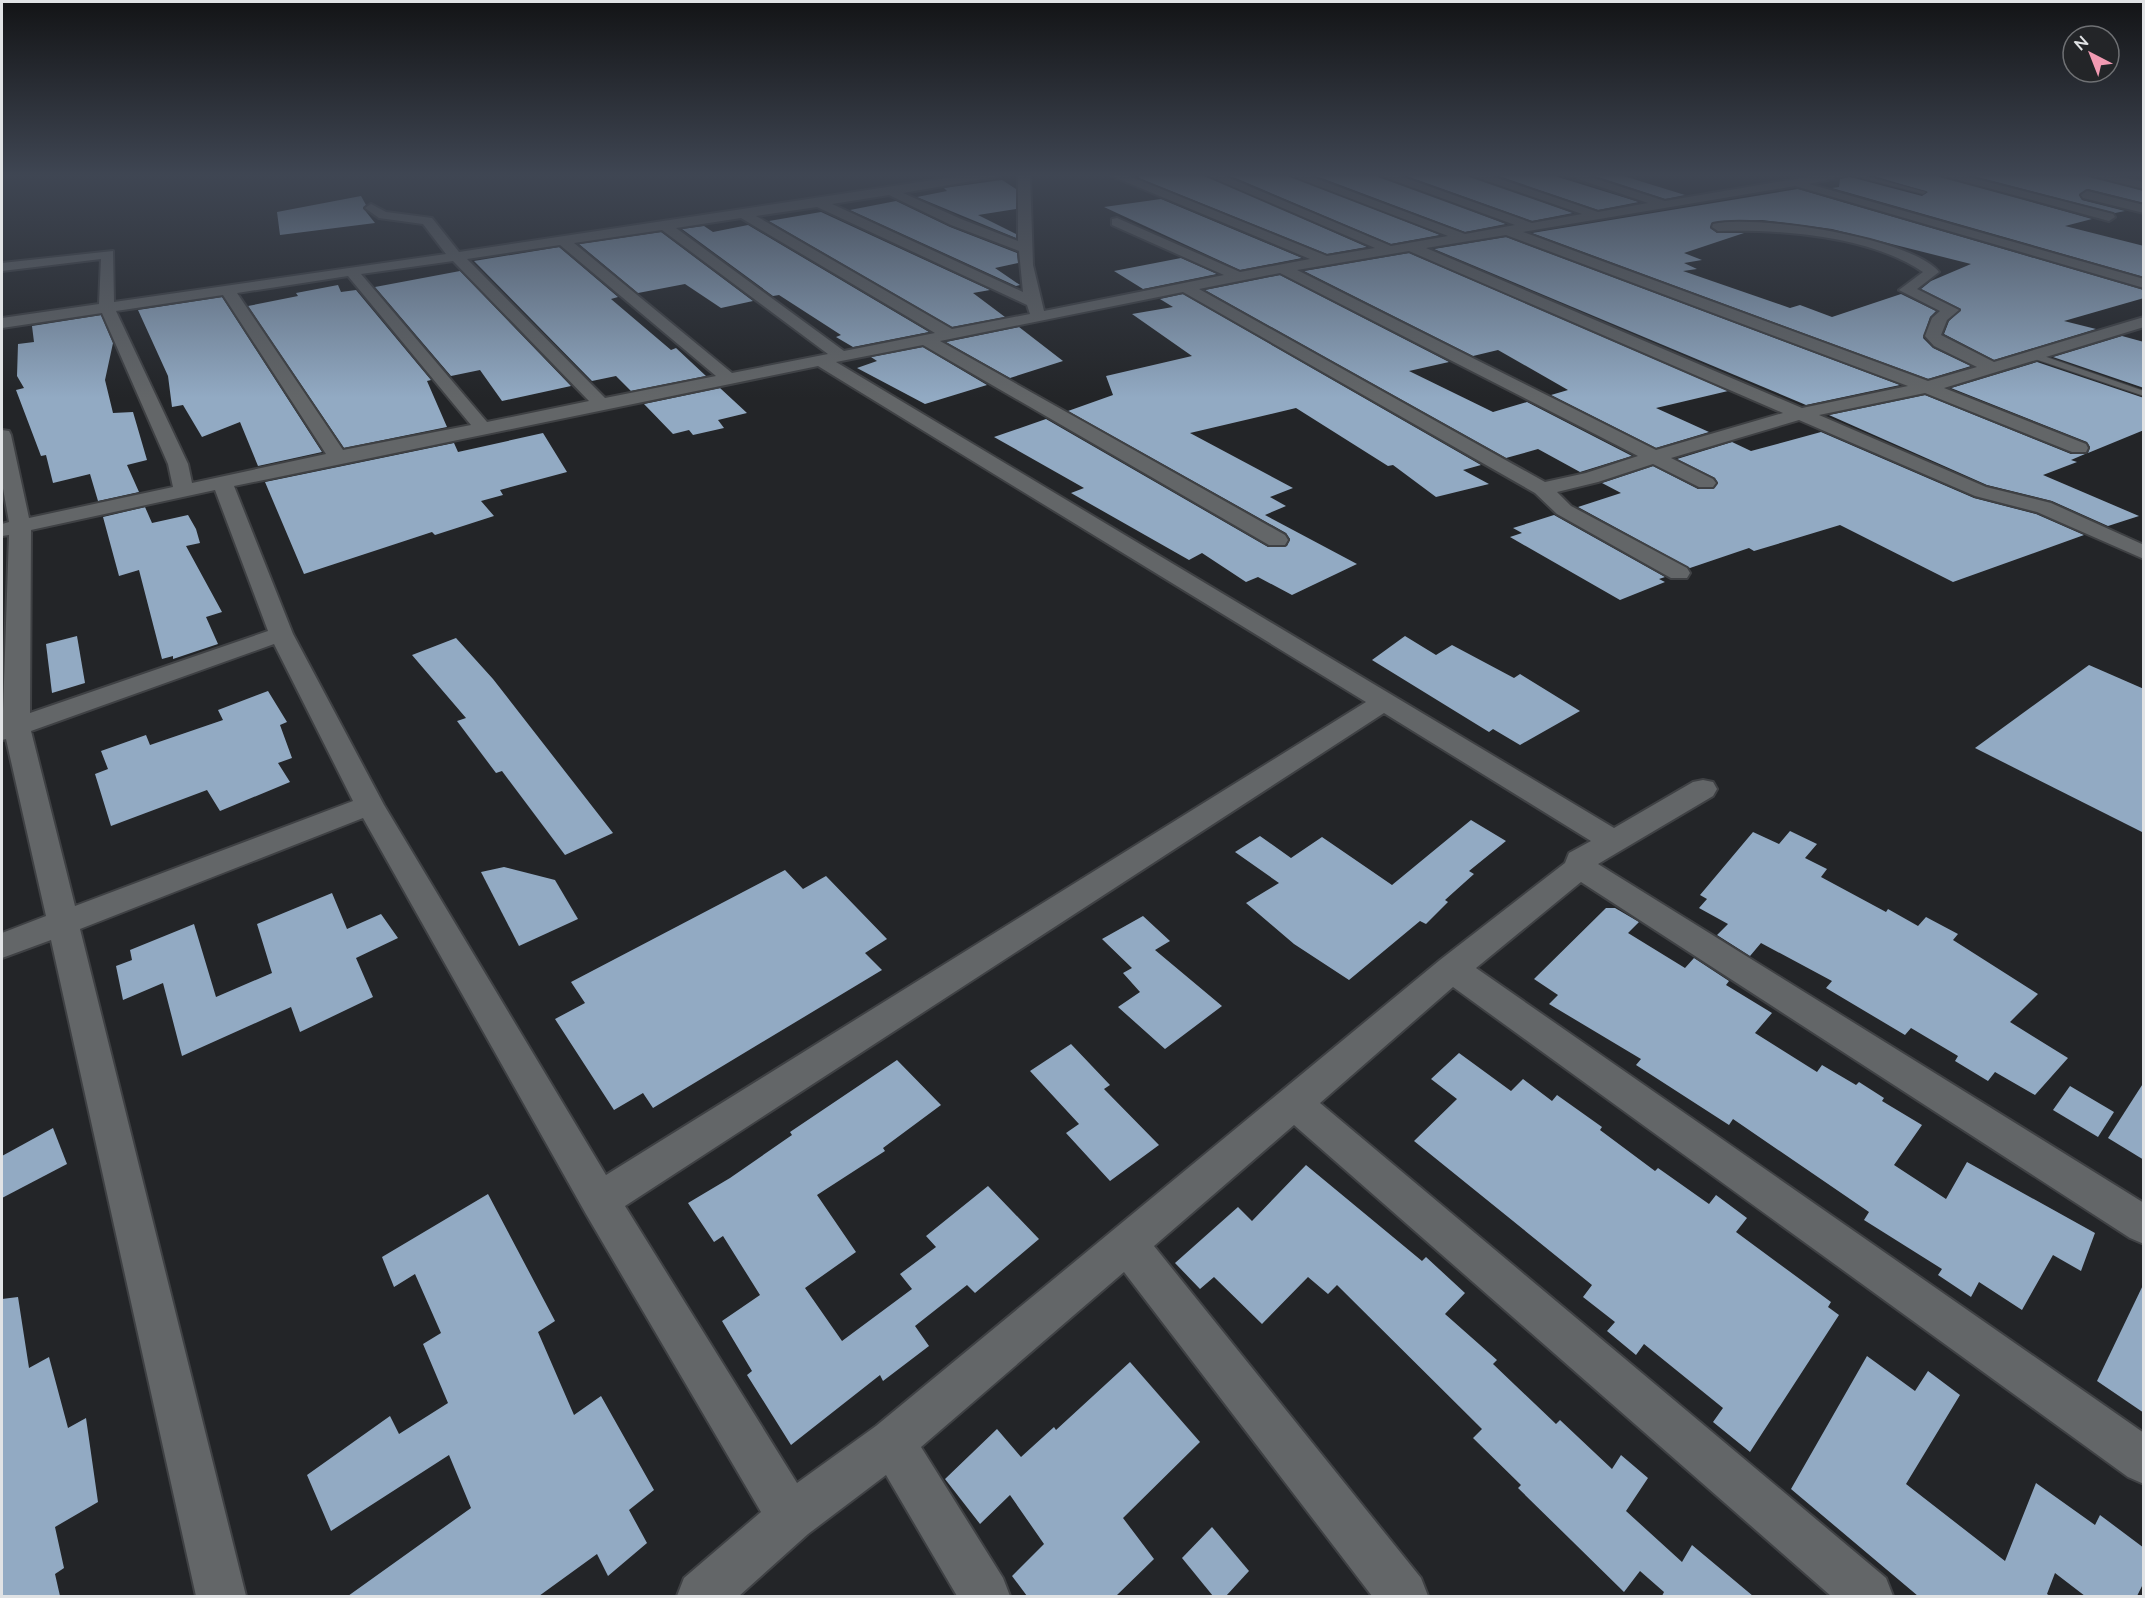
<svg xmlns="http://www.w3.org/2000/svg" width="2145" height="1598" font-family="Lato,sans-serif">
<rect width="100%" height="100%" fill="#232528"/>
<g fill="#92aac3">
<path d="M1140,174H1202L1367,247L1327,254L1139,178Z"/>
<path d="M1226,174H1285L1440,235L1391,244Z"/>
<path d="M1311,174H1374L1506,224L1465,232Z"/>
<path d="M1401,174H1465L1573,213L1532,221Z"/>
<path d="M1493,174H1548L1639,202L1598,210Z"/>
<path d="M1617,174L1685,195L1665,199L1595,176Z"/>
<path d="M1867,174H1934L2092,219L2065,226L2144,246V277L1832,188L1839,187L1840,179L1850,177L1922,196L1928,192Z"/>
<path d="M1966,174H2083L2144,191V203L2088,189L2079,195L2082,200L2125,211L2115,213Z"/>
<path d="M1002,180L1016,189V209L978,215L1016,234V238L917,197L947,191L944,188Z"/>
<path d="M1798,189L2144,290V298L2064,321L2096,329L1994,360L1944,334L1949,321L1961,309L1921,289L1931,281L1971,264L1832,229L1762,220L1713,222L1710,228L1717,233H1744L1684,253L1702,260L1684,263L1697,269L1683,271L1790,308L1800,305L1832,317L1901,294L1936,311L1930,317L1923,338L1933,348L1971,366L1928,379L1532,233Z"/>
<path d="M361,196L366,205L363,208L375,223L280,235L277,212Z"/>
<path d="M1161,199L1302,258L1240,270L1104,207Z"/>
<path d="M896,201L950,227L1017,253L1018,263L995,268L1020,285L1016,286L850,210Z"/>
<path d="M821,212L990,290L973,293L1005,317L952,327L769,221Z"/>
<path d="M748,225L929,332L853,347L836,337L841,335L779,295L773,296L682,229L704,226L713,232Z"/>
<path d="M661,232L753,301L721,308L685,284L638,293L579,244Z"/>
<path d="M1506,237L1900,385L1806,405L1434,249Z"/>
<path d="M559,247L618,297L611,299L671,350L676,348L706,376L631,391L616,376L592,381L474,261Z"/>
<path d="M1409,253L1728,391L1656,408L1709,432L1656,448L1551,395L1568,390L1498,350L1473,356L1304,271Z"/>
<path d="M1181,258L1217,274L1143,289L1114,271Z"/>
<path d="M460,271L571,386L502,401L480,370L451,376L375,287Z"/>
<path d="M1280,275L1449,362L1409,371L1493,412L1527,402L1632,456L1580,472L1538,449L1506,458L1205,290Z"/>
<path d="M338,285L341,292L356,290L431,380L427,381L447,427L344,448L248,306L298,296L296,293Z"/>
<path d="M1183,294L1481,465L1463,470L1489,484L1436,497L1393,465L1388,466L1296,408L1190,433L1293,488L1270,497L1286,506L1265,515L1357,564L1292,595L1258,577L1246,582L1202,553L1189,560L1071,493L1084,488L994,437L1046,419L1268,547L1287,546L1290,539L1286,533L1068,411L1113,395L1106,376L1192,356L1132,314L1173,307L1160,299Z"/>
<path d="M222,297L322,452L258,466L240,422L202,437L183,405L172,407L168,376L138,310Z"/>
<path d="M101,315L113,343L105,380L113,413L133,412L147,460L127,465L139,492L98,501L90,474L53,483L46,455L41,456L16,390L24,388L17,376L18,344L34,342L32,326Z"/>
<path d="M1019,327L1063,361L1010,378L946,342Z"/>
<path d="M2122,336L2144,342V388L2053,357Z"/>
<path d="M923,347L987,385L925,404L857,368L877,361L871,357Z"/>
<path d="M2037,362L2144,398V430L2088,453L2090,447L2087,442L1951,388Z"/>
<path d="M720,388L747,413L718,420L724,428L693,435L689,430L673,434L644,404Z"/>
<path d="M1925,395L2071,454H2085L2071,460L2077,462L2043,475L2139,516L2108,526L2052,501L1987,485L1829,415Z"/>
<path d="M1821,432L1974,498L2036,514L2084,535L1953,582L1840,525L1754,551L1749,548L1690,568L1578,507L1621,493L1602,483L1653,466L1698,489H1713L1718,483L1715,478L1677,459L1732,442L1751,451Z"/>
<path d="M543,433L567,472L500,490L503,495L481,501L494,516L435,535L432,532L304,574L265,482L454,443L458,452Z"/>
<path d="M145,507L152,523L188,515L196,529L200,543L186,546L222,612L206,617L218,644L173,659V656L162,659L139,570L119,576L103,517Z"/>
<path d="M1554,515L1665,577L1659,579L1665,582L1620,600L1510,537L1522,533L1513,528Z"/>
<path d="M77,636L85,683L52,693L46,644Z"/>
<path d="M1405,636L1436,655L1452,645L1514,678L1520,674L1580,711L1520,745L1493,729L1489,732L1372,660Z"/>
<path d="M456,638L493,679L613,833L565,855L502,771L496,773L457,721L466,718L412,655Z"/>
<path d="M2089,665L2144,689V833L1975,748Z"/>
<path d="M268,691L287,722L280,725L292,758L278,763L290,782L220,811L207,790L111,826L95,774L108,769L101,751L146,735L150,745L223,720L218,710Z"/>
<path d="M1471,820L1506,841L1469,871L1474,874L1445,900L1448,902L1426,924L1420,921L1349,980L1294,944L1246,903L1279,883L1235,852L1260,836L1291,858L1322,837L1392,885Z"/>
<path d="M1790,831L1817,844L1805,858L1827,869L1821,877L1886,912L1888,909L1918,926L1926,917L1958,934L1953,940L2038,994L2010,1022L2068,1058L2035,1095L1995,1072L1988,1081L1955,1061L1958,1056L1911,1028L1905,1035L1826,988L1832,981L1761,943L1750,956L1717,935L1728,924L1699,908L1707,899L1700,895L1753,832L1779,844Z"/>
<path d="M504,867L555,880L578,919L519,946L481,872Z"/>
<path d="M785,870L803,889L826,876L887,939L865,953L882,970L653,1108L643,1093L614,1110L555,1019L585,1003L571,982Z"/>
<path d="M332,893L347,929L381,914L398,938L356,958L373,997L300,1032L291,1007L182,1056L163,983L123,1000L116,966L132,960L130,950L194,924L216,997L272,973L257,924Z"/>
<path d="M1606,908H1615L1639,922L1628,933L1685,968L1694,958L1729,981L1726,985L1772,1013L1755,1033L1817,1072L1822,1065L1856,1085L1859,1082L1884,1098L1882,1101L1922,1125L1894,1165L1946,1199L1967,1162L2095,1233L2081,1271L2053,1255L2022,1310L1979,1282L1971,1297L1938,1275L1942,1269L1864,1220L1869,1212L1733,1119L1729,1125L1636,1065L1641,1059L1549,1004L1558,995L1534,979Z"/>
<path d="M1143,916L1170,941L1155,950L1222,1006L1165,1049L1118,1007L1140,992L1123,973L1132,968L1102,939Z"/>
<path d="M1071,1044L1110,1085L1104,1089L1159,1145L1110,1181L1066,1133L1079,1124L1030,1071Z"/>
<path d="M1459,1053L1511,1091L1523,1079L1552,1101L1557,1095L1602,1127L1600,1130L1655,1171L1658,1168L1709,1204L1716,1195L1747,1218L1736,1232L1831,1302L1828,1307L1839,1315L1750,1452L1713,1422L1723,1408L1644,1344L1636,1355L1607,1331L1615,1322L1583,1297L1592,1285L1414,1141L1457,1099L1431,1079Z"/>
<path d="M897,1060L941,1105L883,1148L885,1151L817,1195L856,1252L805,1288L842,1341L912,1289L900,1274L936,1247L926,1236L988,1186L1039,1239L975,1293L967,1285L915,1326L929,1346L883,1381L880,1375L791,1445L747,1375L752,1371L722,1321L760,1295L723,1236L714,1242L688,1203L730,1178L792,1135L790,1132Z"/>
<path d="M2144,1082V1160L2108,1138Z"/>
<path d="M2070,1086L2114,1112L2098,1137L2053,1110Z"/>
<path d="M53,1128L67,1164L2,1198V1156Z"/>
<path d="M1306,1165L1422,1261L1426,1257L1465,1293L1445,1314L1497,1360L1493,1364L1556,1424L1560,1420L1612,1469L1621,1455L1648,1478L1626,1511L1682,1562L1692,1545L1753,1596H1662L1664,1592L1640,1571L1624,1592L1518,1488L1521,1485L1473,1438L1482,1429L1337,1285L1328,1294L1308,1277L1262,1324L1214,1277L1200,1289L1175,1263L1238,1207L1252,1221Z"/>
<path d="M488,1194L555,1321L538,1332L574,1415L601,1396L654,1490L629,1510L647,1543L608,1576L597,1554L539,1596H348L471,1508L449,1455L331,1531L307,1475L390,1416L399,1434L448,1403L423,1344L441,1333L415,1274L394,1287L382,1257Z"/>
<path d="M2144,1283V1413L2097,1381Z"/>
<path d="M18,1297L29,1368L49,1357L68,1428L86,1418L98,1502L55,1527L64,1568L55,1574L60,1596H2V1299Z"/>
<path d="M1867,1356L1915,1391L1928,1371L1960,1395L1906,1484L2005,1561L2036,1483L2095,1525L2100,1515L2144,1548V1582L2137,1596H2085L2055,1573L2047,1594L2050,1596H1918L1791,1489Z"/>
<path d="M1130,1362L1200,1442L1123,1518L1154,1559L1116,1596H1027L1012,1576L1044,1544L1010,1495L980,1524L945,1479L997,1429L1021,1457L1054,1427L1056,1430Z"/>
<path d="M1212,1527L1249,1571L1226,1596H1213L1182,1558Z"/>
</g>
<g fill="none" stroke-linecap="round" stroke-linejoin="round">
<defs>
<g id="lane">
<path d="M1847,174H1857L1926,192L1923,194Z"/>
<path d="M2029,353H2035L2144,391V396L2029,357Z"/>
</g>
<g id="street">
<path d="M973,174H1001L995,177L903,193L961,219L1018,241V174H1030L1033,265L1044,311L1224,275L1112,225V219L1117,218L1240,272L1310,259L1107,174H1124L1327,256L1375,248L1204,174H1220L1391,246L1448,236L1287,174H1304L1465,234L1515,225L1376,174H1394L1532,223L1582,214L1467,174H1485L1598,212L1648,203L1563,174H1581L1665,201L1825,174H1853L1809,184L2144,279V288L1795,186L1523,232L1928,381L1977,367L1934,346L1925,336L1932,318L1940,311L1899,290L1923,272C1871,236 1780,229 1718,231L1712,227L1713,224C1755,214 1912,238 1939,272L1917,289L1959,310L1947,320L1941,335L1994,362L2144,317V327L1944,388L2086,444L2088,448L2086,452H2072L1925,393L1819,415L1986,487L2051,503L2144,545V559L2037,512L1975,496L1799,420L1671,458L1713,479L1716,483L1713,487H1699L1653,464L1598,482L1557,492L1571,506L1687,568L1690,573L1687,578H1671L1557,514L1535,493L1183,292L940,341L1285,535L1288,540L1285,545H1269L923,345L836,362L1614,828L1693,782L1703,780L1713,782L1717,789L1713,796L1598,864L2144,1203V1244L2130,1238L1581,882L1476,968L2144,1433V1484L2128,1477L1453,987L1320,1103L1886,1578L1893,1596H1831L1294,1125L1154,1246L1421,1578L1428,1596H1372L1124,1272L921,1447L1003,1578L1010,1596H957L886,1475L808,1534L739,1596H677L684,1578L761,1512L586,1214L363,818L80,929L246,1596H196L51,940L2,958V933L46,916L6,739L2,740L9,535L2,536V524L9,522L2,483V430L9,431L11,435L29,518L173,487L168,464L102,313L2,328V318L99,304L101,259L2,271V263L113,251L114,302L446,254L423,224L379,218L365,208L371,204L386,212L432,218L459,252ZM889,195L951,225L1019,251L1023,292L832,204ZM817,207L1027,305L1030,314L952,329L756,216ZM741,218L935,333L844,351L676,228ZM662,230L828,354L732,373L574,243ZM1506,235L1908,386L1802,408L1426,248ZM560,245L716,376L605,398L467,259ZM1409,251L1783,413L1656,450L1297,270ZM453,261L589,401L487,422L361,274ZM1280,273L1638,456L1586,473L1545,482L1199,289ZM348,276L471,425L343,450L237,293ZM223,295L326,454L192,483L188,464L116,311ZM818,366L1366,702L606,1175L384,805L293,634L234,486ZM215,490L268,631L30,713L31,530ZM274,644L353,801L75,906L31,731ZM1384,713L1591,841L1569,853L1565,863L1440,960L876,1426L797,1483L625,1206Z"/>
<path d="M1936,174H1956L2113,214L2115,217L2109,221Z"/>
<path d="M2085,174H2107L2144,182V189Z"/>
<path d="M2087,191L2144,205V213L2083,198L2081,195Z"/>
</g>
</defs>
<use href="#lane" stroke="#3f4144" stroke-width="2"/>
<use href="#street" stroke="#3f4144" stroke-width="4"/>
<use href="#lane" fill="#636668" fill-rule="evenodd"/>
<use href="#street" fill="#636668" fill-rule="evenodd"/>
</g>
<linearGradient id="sky" x2="0" y2="1"><stop stop-color="#131416"/><stop offset="0.44" stop-color="#3f4653"/><stop offset="1" stop-color="#3f4653" stop-opacity="0"/></linearGradient>
<rect width="2145" height="398" fill="url(#sky)"/>
<rect width="2145" height="1598" fill="none" stroke="#e1e3e5" stroke-width="6"/>
<g transform="translate(2091 54) rotate(318)"><circle r="28" fill="#232528" stroke="#6f7174" stroke-width="1.5"/>
<path d="M0-4.5L10 22L0 15L-10 22Z" fill="#f19ab2"/>
<text y="-9" font-size="16" font-weight="bold" text-anchor="middle" fill="#e1e3e5">N</text>
</g>
</svg>
